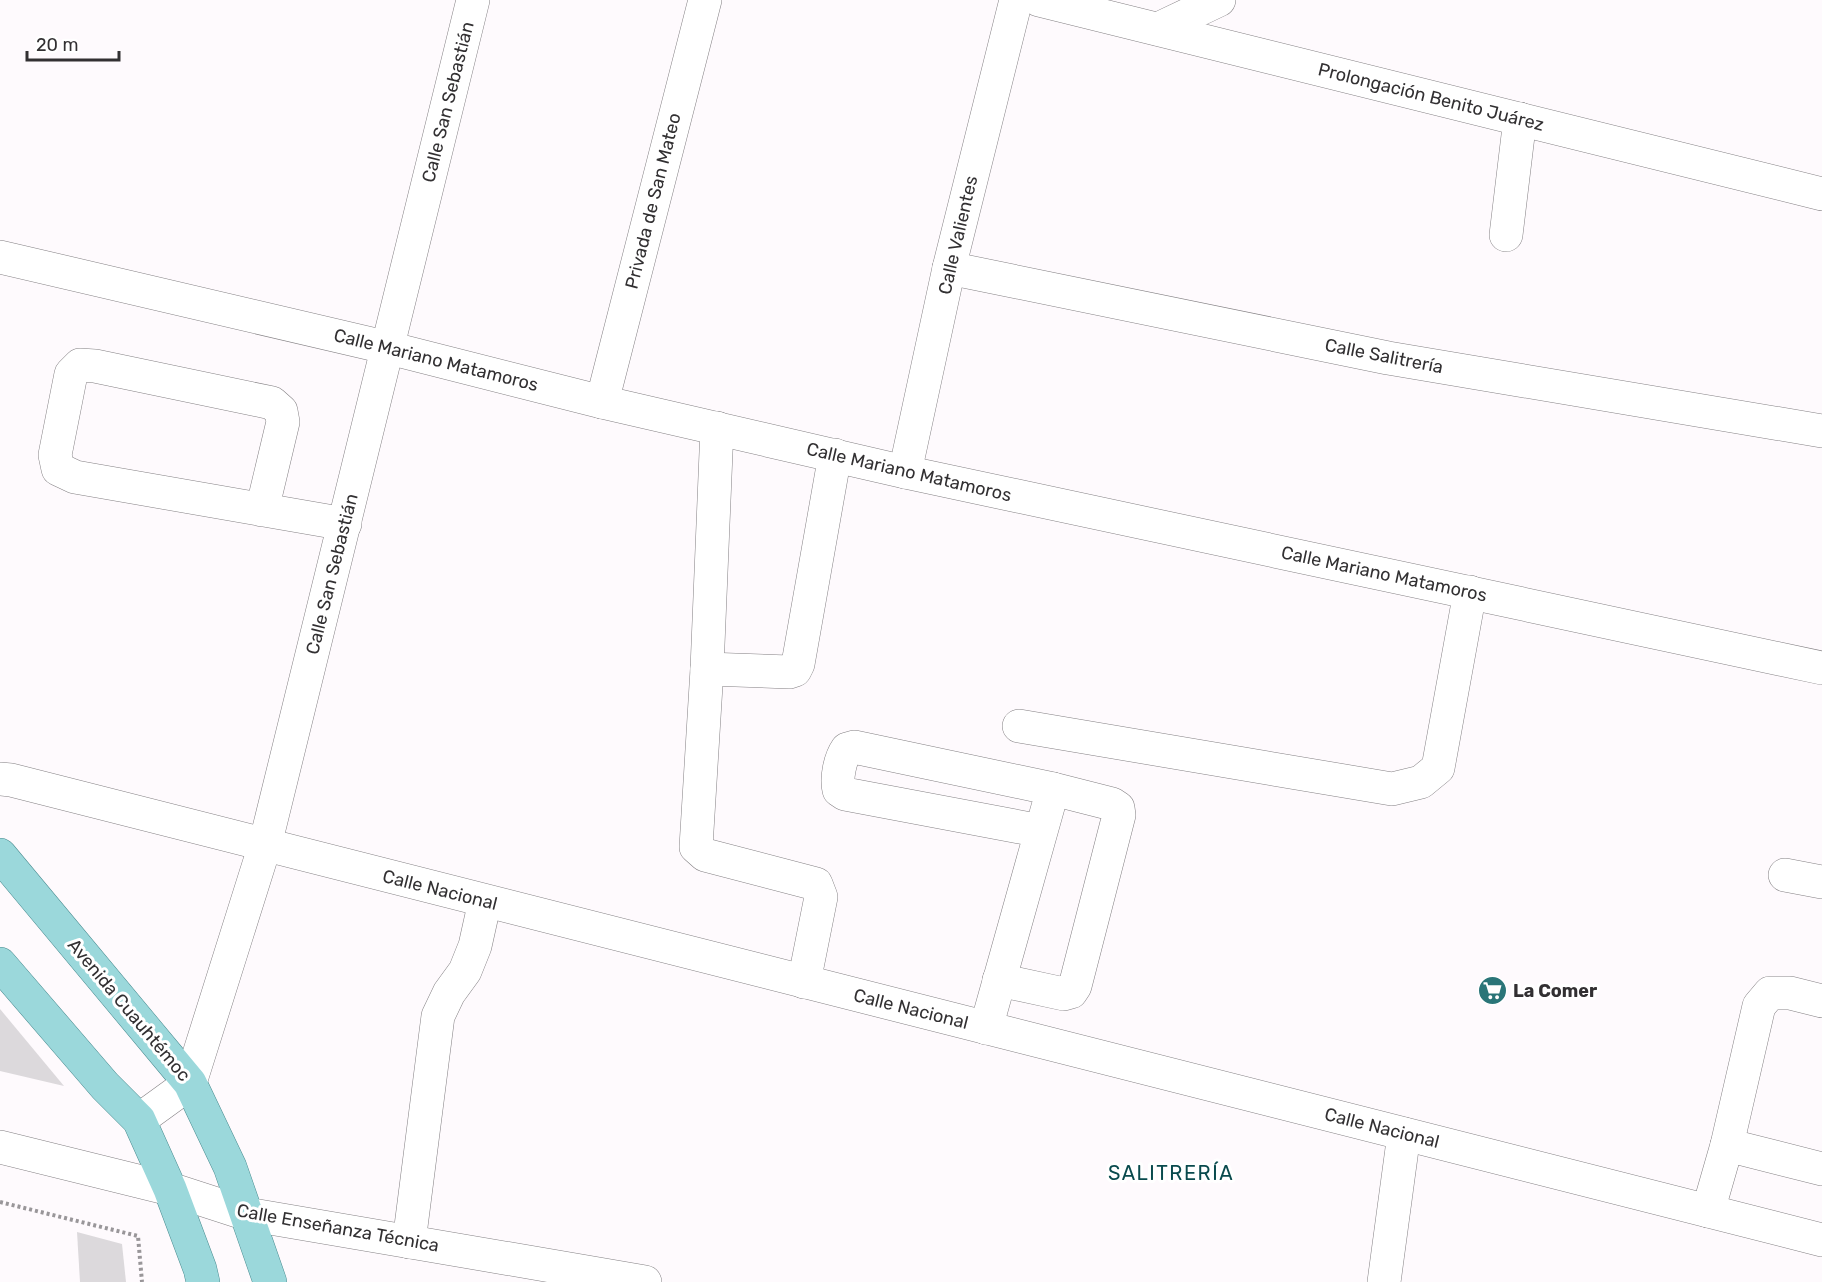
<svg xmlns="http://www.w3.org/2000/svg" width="1822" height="1282" font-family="Rubik,sans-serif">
<rect width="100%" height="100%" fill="#fefafd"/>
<g fill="#dcd9dc">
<path d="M0,1009L64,1086L0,1071Z"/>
<path d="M77,1232L122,1244L126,1282H80Z"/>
</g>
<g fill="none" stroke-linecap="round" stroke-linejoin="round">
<defs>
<g id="minor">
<path d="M1039,0L1822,194"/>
<path d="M1158,29L1219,0"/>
<path d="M1506,235L1520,119"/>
<path d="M0,257L389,348L602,402L905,472L1822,668"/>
<path d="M949,268L1388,358L1822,431"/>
<path d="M602,402L705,0"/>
<path d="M717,428L707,669L696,847L705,855L816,884L821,897L804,982"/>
<path d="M905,472L949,268L1016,0"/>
<path d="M262,510L283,422L281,411L272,403L95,366L80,365L71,374L55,455L58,469L75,477L345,524"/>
<path d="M707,669L789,672L795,670L798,664L835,455"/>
<path d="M1019,726L1392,789L1421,782L1438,768L1470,592"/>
<path d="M0,779L11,780L1822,1240"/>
<path d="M1785,875L1822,882"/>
<path d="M999,980L1064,994L1071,992L1075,986L1119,815L1118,808L1112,804L1053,789"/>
<path d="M986,1028L1053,789L854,747L847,749C840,759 836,778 839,790L845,794L1041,831"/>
<path d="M139,1120L190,1083L265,845L473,0"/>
<path d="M1727,1145L1759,1006L1770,993H1790L1822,1001"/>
<path d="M0,1147L170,1189L247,1214L645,1282"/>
<path d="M1708,1211L1727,1145L1822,1169"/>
<path d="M409,1242L438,1016L449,993L465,971L475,946L485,901"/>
<path d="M1384,1282L1404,1134"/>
</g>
<g id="major">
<path d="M0,855L190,1083L230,1167L270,1282"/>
<path d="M0,964L105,1086L139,1120L170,1189L200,1269L203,1282"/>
</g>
</defs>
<use href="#minor" stroke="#848184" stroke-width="34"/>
<use href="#major" stroke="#4b8c90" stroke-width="34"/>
<path stroke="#999699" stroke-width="4" stroke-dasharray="3 3" stroke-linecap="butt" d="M0,1202L138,1236L142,1282"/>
<use href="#minor" stroke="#fff" stroke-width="33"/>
<use href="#major" stroke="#9bd8db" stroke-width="33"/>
</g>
<defs>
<symbol id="supermarket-disc" viewBox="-11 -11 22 22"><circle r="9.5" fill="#2a7578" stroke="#fff"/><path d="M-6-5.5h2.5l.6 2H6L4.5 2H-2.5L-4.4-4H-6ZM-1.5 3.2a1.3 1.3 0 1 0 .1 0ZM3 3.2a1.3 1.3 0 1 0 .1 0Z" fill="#fff"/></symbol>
</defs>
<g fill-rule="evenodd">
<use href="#supermarket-disc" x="1476" y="974" width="33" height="33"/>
</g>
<g text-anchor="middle" stroke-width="6" stroke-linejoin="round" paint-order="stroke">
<g font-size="18" fill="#323032" stroke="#fff">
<text transform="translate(1431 97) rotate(14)" y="6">Prolongación Benito Juárez</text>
<text transform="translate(448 102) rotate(-76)" y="6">Calle San Sebastián</text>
<text transform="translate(653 201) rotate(-76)" y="6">Privada de San Mateo</text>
<text transform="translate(958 235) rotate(-77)" y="6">Calle Valientes</text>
<text transform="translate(1384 356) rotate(11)" y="6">Calle Salitrería</text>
<text transform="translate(436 360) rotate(14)" y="6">Calle Mariano Matamoros</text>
<text transform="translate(909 472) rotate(13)" y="6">Calle Mariano Matamoros</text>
<text transform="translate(332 574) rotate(-76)" y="6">Calle San Sebastián</text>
<text transform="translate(1384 574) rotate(12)" y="6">Calle Mariano Matamoros</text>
<text transform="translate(440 890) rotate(14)" y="6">Calle Nacional</text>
<text transform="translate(911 1009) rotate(14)" y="6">Calle Nacional</text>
<text transform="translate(129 1010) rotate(50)" y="6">Avenida Cuauhtémoc</text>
<text transform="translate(1382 1128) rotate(14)" y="6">Calle Nacional</text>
<text transform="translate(338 1228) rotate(10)" y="6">Calle Enseñanza Técnica</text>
</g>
<g font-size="18" font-weight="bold" fill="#323032" stroke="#fff" text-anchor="start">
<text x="1513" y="997">La Comer</text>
</g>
<g font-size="20" letter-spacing="1.5" fill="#094a4d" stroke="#fff">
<text x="1171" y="1180">SALITRERÍA</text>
</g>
</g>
<path d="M27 51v9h92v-9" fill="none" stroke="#323032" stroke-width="3"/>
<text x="36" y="51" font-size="18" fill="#323032" stroke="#ffffff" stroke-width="4.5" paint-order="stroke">20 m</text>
</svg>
